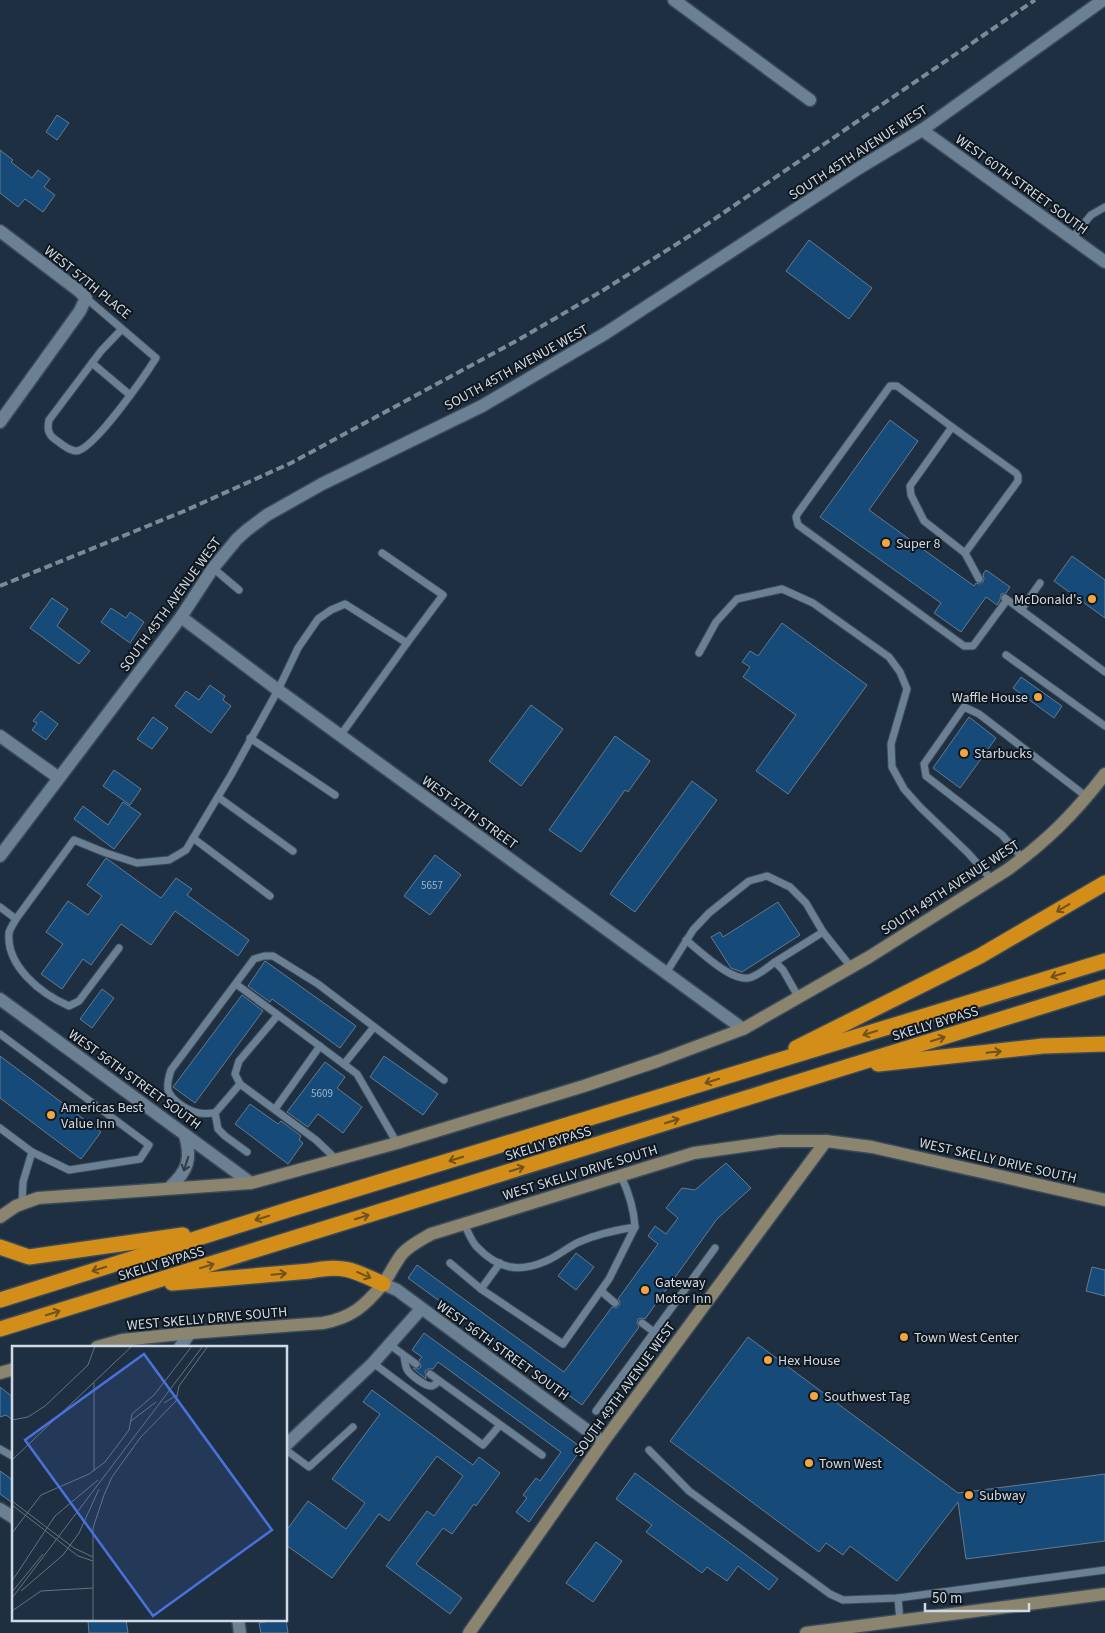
<svg xmlns="http://www.w3.org/2000/svg" width="1105" height="1633" font-family="'Source Sans 3',sans-serif">
<rect width="100%" height="100%" fill="#1e2f41"/>
<g fill="#164a79" stroke="#667a8e">
<path d="M57,115L69,123L57,140L46,132Z"/>
<path d="M0,150L13,160L11,162L32,178L38,170L50,179L44,187L55,195L43,212L25,199L18,207L0,193Z"/>
<path d="M809,240L872,288L849,319L786,271Z"/>
<path d="M890,420L918,441L869,510L974,586L976,583L979,584L983,582L984,579L983,574L986,570L1010,587L1006,593L1001,594L1000,600L997,605L986,597L961,632L934,613L941,603L820,517Z"/>
<path d="M1072,556L1105,580V618L1054,581Z"/>
<path d="M52,598L68,609L57,626L90,651L79,664L30,628Z"/>
<path d="M111,608L126,618L130,612L144,622L130,643L101,622Z"/>
<path d="M782,623L867,685L788,794L756,771L796,715L743,677L750,667L742,662L750,651L758,656Z"/>
<path d="M1021,677L1062,706L1054,718L1013,688Z"/>
<path d="M210,685L225,696L223,700L231,706L211,733L175,706L186,691L199,700Z"/>
<path d="M531,705L563,729L521,786L489,761Z"/>
<path d="M41,711L58,724L46,740L32,730L37,723L33,721Z"/>
<path d="M153,717L168,728L152,749L137,739Z"/>
<path d="M969,717L996,738L960,788L933,768Z"/>
<path d="M615,736L650,761L628,792L625,790L581,852L549,830Z"/>
<path d="M114,770L141,789L130,805L103,786Z"/>
<path d="M692,781L717,800L635,912L610,894Z"/>
<path d="M123,802L141,814L114,849L74,819L83,806L108,825Z"/>
<path d="M435,855L461,875L430,915L404,896Z"/>
<path d="M106,858L161,898L176,878L192,889L187,895L249,940L238,956L175,911L151,945L121,924L91,965L83,959L62,989L41,974L63,944L46,932L68,901L88,915L102,896L87,885Z"/>
<path d="M778,902L800,935L742,972L731,968L711,937L720,932L723,937Z"/>
<path d="M265,961L356,1026L340,1048L272,999L270,1002L248,986Z"/>
<path d="M102,989L114,998L92,1028L80,1019Z"/>
<path d="M242,995L263,1011L195,1103L173,1087Z"/>
<path d="M0,1056L101,1132L81,1159L0,1098Z"/>
<path d="M384,1056L438,1094L423,1115L370,1077Z"/>
<path d="M325,1062L345,1077L337,1088L362,1107L343,1133L318,1114L308,1127L287,1112Z"/>
<path d="M250,1104L278,1124L281,1121L301,1136L299,1140L303,1143L288,1164L235,1124Z"/>
<path d="M726,1163L751,1188L717,1219L645,1319L642,1318L638,1319L637,1323L639,1327L582,1405L408,1278L417,1265L564,1372L612,1307L616,1308L619,1306L620,1302L618,1299L658,1244L648,1236L655,1226L666,1234L678,1218L666,1208L682,1188L695,1190Z"/>
<path d="M576,1253L594,1267L576,1290L558,1276Z"/>
<path d="M1092,1267L1105,1270V1296L1086,1291Z"/>
<path d="M424,1333L582,1448L529,1522L516,1512L527,1498L523,1495L536,1478L540,1481L561,1452L438,1362L433,1369H428L425,1371L426,1379L415,1370L413,1368L418,1369L421,1367L419,1360L422,1357L412,1350Z"/>
<path d="M748,1337L958,1493L1105,1474V1541L966,1559L958,1502L897,1581L850,1546L843,1555L826,1543L819,1552L670,1441Z"/>
<path d="M0,1387L14,1398V1421L6,1415L0,1417Z"/>
<path d="M372,1390L473,1465L479,1457L500,1473L476,1506L474,1504L452,1534L443,1528L416,1564L462,1598L450,1614L386,1566L427,1511L434,1516L463,1476L437,1456L389,1521L379,1514L332,1578L286,1545V1531L308,1501L346,1529L365,1503L332,1479L380,1414L363,1402Z"/>
<path d="M0,1471L14,1481V1504L0,1494Z"/>
<path d="M635,1473L746,1555L778,1579L769,1590L738,1566L727,1581L707,1567L702,1573L646,1532L652,1525L616,1499Z"/>
<path d="M596,1542L622,1561L593,1602L566,1583Z"/>
<path d="M105,1619H126L128,1633H89L88,1621Z"/>
<path d="M280,1619H286L288,1633H261L259,1623Z"/>
</g>
<g fill="none" stroke-linecap="round" stroke-linejoin="round">
<defs>
<g id="lane">
<path d="M1072,238L1091,215L1105,207"/>
<path d="M86,298L156,358C146,374 93,451 76,451C69,451 61,444 56,440C48,435 47,429 49,420L101,351L122,329"/>
<path d="M92,363L130,395"/>
<path d="M952,427L1016,473L1018,476V481L965,553"/>
<path d="M213,568L239,590"/>
<path d="M979,579L965,553L924,521L911,495L910,486L952,427L897,386H890L798,513L796,517L798,525L964,646H973L1007,600"/>
<path d="M1005,598L1105,672"/>
<path d="M1021,610L1040,583"/>
<path d="M699,653L716,622L737,599L782,589L813,603L889,657L900,672L907,689L891,744L892,767L904,789L920,807L968,853L992,880"/>
<path d="M1006,655L1105,726"/>
<path d="M340,736L407,643"/>
<path d="M250,738L335,795"/>
<path d="M218,797L293,851"/>
<path d="M193,838L270,896"/>
<path d="M1023,859L1002,835L926,776L924,764L964,707L979,714L1087,797"/>
<path d="M0,907L16,919C14,923 10,928 9,933C6,966 41,994 69,1006L79,1001L119,948"/>
<path d="M16,919L74,840L106,853L137,863L169,860L186,850L231,775L278,690L298,648L318,619L331,610L345,604L407,643L443,595L382,553"/>
<path d="M686,940C700,951 734,985 752,977C760,974 768,967 775,962"/>
<path d="M666,973L693,930L709,913L749,881L767,876L790,887L806,903L823,932L851,967"/>
<path d="M236,984L278,1015"/>
<path d="M799,998L783,970L775,962L823,932"/>
<path d="M0,1034L149,1145L140,1159L69,1170L32,1152"/>
<path d="M344,1064L374,1027"/>
<path d="M240,1084L215,1113L218,1129L225,1136L247,1152"/>
<path d="M275,1109L320,1046"/>
<path d="M215,1113C210,1113 204,1114 199,1113C189,1111 171,1101 168,1090C167,1084 169,1076 171,1070L254,959L264,956H273L318,984L444,1080"/>
<path d="M0,1128L32,1152L23,1182L22,1204"/>
<path d="M337,1160L316,1140L240,1084L235,1074L239,1061L278,1015L357,1074L397,1143"/>
<path d="M464,1224C468,1231 471,1241 477,1247C498,1269 519,1273 546,1261C558,1256 568,1247 579,1242C597,1234 616,1230 635,1227C634,1208 629,1193 621,1176"/>
<path d="M450,1263L481,1289L563,1344L609,1279L635,1227"/>
<path d="M481,1289L500,1263"/>
<path d="M601,1291L615,1303"/>
<path d="M654,1332L715,1248"/>
<path d="M390,1345L416,1364"/>
<path d="M404,1356C405,1361 405,1367 408,1371C412,1376 426,1387 432,1386C435,1385 437,1383 439,1381"/>
<path d="M373,1363L483,1445L500,1425"/>
<path d="M430,1374L542,1455"/>
<path d="M596,1411L654,1332L642,1323"/>
<path d="M0,1449L14,1457"/>
<path d="M286,1450L309,1467L353,1427"/>
<path d="M649,1450L689,1491L830,1594L843,1600L898,1598L1105,1570"/>
<path d="M898,1598L900,1621"/>
</g>
<g id="street">
<path d="M674,0L810,100"/>
<path d="M922,130L1105,262"/>
<path d="M0,231L79,291L86,298L80,311L0,422"/>
<path d="M181,617L278,690L743,1029"/>
<path d="M0,736L59,778"/>
<path d="M0,856L181,617L213,568L237,539L247,530L267,515L322,484L482,406L606,333L859,168L922,130L1103,0"/>
<path d="M0,999L251,1183"/>
<path d="M169,1188C188,1171 192,1159 185,1135"/>
<path d="M383,1284L397,1290L603,1442"/>
<path d="M180,1347L190,1333"/>
<path d="M286,1445L373,1363L421,1309"/>
<path d="M0,1509L14,1518"/>
<path d="M238,1619L240,1633"/>
</g>
<g id="secondary">
<path d="M0,1217L16,1206L38,1198L251,1183L397,1143L584,1086L658,1061L743,1029L869,957L1007,870C1047,841 1075,813 1105,774"/>
<path d="M97,1347L122,1340L190,1333L323,1323C351,1318 365,1306 383,1284C390,1274 395,1263 402,1254C410,1245 421,1240 431,1234L694,1153L780,1141H826L872,1147L1105,1200"/>
<path d="M0,1373L14,1369"/>
<path d="M469,1633L603,1442L826,1141"/>
<path d="M806,1633L1105,1594"/>
</g>
<g id="highway">
<path d="M796,1048L980,956L1105,883"/>
<path d="M878,1064L1043,1046L1105,1044"/>
<path d="M0,1247L29,1257L183,1235"/>
<path d="M172,1283L310,1271C342,1264 354,1270 383,1284"/>
<path d="M0,1300L294,1208L1105,961"/>
<path d="M0,1329L1105,987"/>
</g>
</defs>
<use href="#lane" stroke="#3b4a59" stroke-width="9"/>
<use href="#street" stroke="#3b4a59" stroke-width="15"/>
<use href="#secondary" stroke="#3b4a59" stroke-width="15"/>
<use href="#highway" stroke="#3b4a59" stroke-width="18"/>
<use href="#lane" stroke="#6c8094" stroke-width="7"/>
<use href="#street" stroke="#6c8094" stroke-width="12"/>
<use href="#secondary" stroke="#8b846f" stroke-width="12"/>
<use href="#highway" stroke="#d28e18" stroke-width="15"/>
<path stroke="#7c8998" stroke-width="4" stroke-dasharray="8 4" stroke-linecap="butt" d="M0,586L182,512L291,463L518,340L602,291L691,235L1035,0"/>
</g>
<defs><path id="oneway-shaft" d="M-6 0H5M1.5-3L5.5 0L1.5 3" fill="none" stroke-width="1.6" stroke-linecap="round" stroke-linejoin="round" transform="scale(1.25)"/></defs>
<g stroke="#70521c">
<use href="#oneway-shaft" transform="translate(1063 908) rotate(149)"/>
<use href="#oneway-shaft" transform="translate(1058 975) rotate(163)"/>
<use href="#oneway-shaft" transform="translate(870 1033) rotate(163)"/>
<use href="#oneway-shaft" transform="translate(938 1039) rotate(-17)"/>
<use href="#oneway-shaft" transform="translate(994 1052) rotate(-6)"/>
<use href="#oneway-shaft" transform="translate(712 1081) rotate(163)"/>
<use href="#oneway-shaft" transform="translate(672 1121) rotate(-17)"/>
<use href="#oneway-shaft" transform="translate(456 1159) rotate(163)"/>
<use href="#oneway-shaft" transform="translate(517 1169) rotate(-17)"/>
<use href="#oneway-shaft" transform="translate(362 1217) rotate(-17)"/>
<use href="#oneway-shaft" transform="translate(262 1218) rotate(163)"/>
<use href="#oneway-shaft" transform="translate(207 1266) rotate(-17)"/>
<use href="#oneway-shaft" transform="translate(99 1269) rotate(163)"/>
<use href="#oneway-shaft" transform="translate(279 1274) rotate(-5)"/>
<use href="#oneway-shaft" transform="translate(364 1275) rotate(24)"/>
<use href="#oneway-shaft" transform="translate(53 1313) rotate(-17)"/>
</g>
<use stroke="#303c48" href="#oneway-shaft" transform="translate(186 1164) rotate(108)"/>
<g fill="#f2a541" stroke="#0f171f" stroke-width="2">
<circle cx="886" cy="543" r="5"/>
<circle cx="1092" cy="599" r="5"/>
<circle cx="1038" cy="697" r="5"/>
<circle cx="964" cy="753" r="5"/>
<circle cx="51" cy="1115" r="5"/>
<circle cx="645" cy="1290" r="5"/>
<circle cx="904" cy="1337" r="5"/>
<circle cx="768" cy="1360" r="5"/>
<circle cx="814" cy="1396" r="5"/>
<circle cx="809" cy="1463" r="5"/>
<circle cx="969" cy="1495" r="5"/>
</g>
<g text-anchor="middle" stroke-width="4" stroke-linejoin="round" paint-order="stroke">
<g font-size="11" fill="#a2b6cb">
<text x="432" y="889">5657</text>
<text x="322" y="1097">5609</text>
</g>
<g font-size="14" fill="#d0dae6" stroke="#0f171f">
<text transform="translate(858 152) rotate(-33)" y="5">SOUTH 45TH AVENUE WEST</text>
<text transform="translate(1022 184) rotate(36)" y="5">WEST 60TH STREET SOUTH</text>
<text transform="translate(88 282) rotate(39)" y="5">WEST 57TH PLACE</text>
<text transform="translate(516 367) rotate(-29)" y="5">SOUTH 45TH AVENUE WEST</text>
<text transform="translate(170 604) rotate(-54)" y="5">SOUTH 45TH AVENUE WEST</text>
<text transform="translate(470 812) rotate(36)" y="5">WEST 57TH STREET</text>
<text transform="translate(950 887) rotate(-33)" y="5">SOUTH 49TH AVENUE WEST</text>
<text transform="translate(935 1023) rotate(-17)" y="5">SKELLY BYPASS</text>
<text transform="translate(135 1079) rotate(36)" y="5">WEST 56TH STREET SOUTH</text>
<text transform="translate(548 1143) rotate(-17)" y="5">SKELLY BYPASS</text>
<text transform="translate(998 1160) rotate(13)" y="5">WEST SKELLY DRIVE SOUTH</text>
<text transform="translate(580 1172) rotate(-17)" y="5">WEST SKELLY DRIVE SOUTH</text>
<text transform="translate(161 1263) rotate(-17)" y="5">SKELLY BYPASS</text>
<text transform="translate(207 1318) rotate(-5)" y="5">WEST SKELLY DRIVE SOUTH</text>
<text transform="translate(503 1350) rotate(36)" y="5">WEST 56TH STREET SOUTH</text>
<text transform="translate(624 1389) rotate(-54)" y="5">SOUTH 49TH AVENUE WEST</text>
</g>
<g font-size="14" fill="#d0dae6" stroke="#0f171f" text-anchor="start">
<text x="896" y="548">Super 8</text>
<text x="1082" y="604" text-anchor="end">McDonald's</text>
<text x="1028" y="702" text-anchor="end">Waffle House</text>
<text x="974" y="758">Starbucks</text>
<text x="61" y="1112">Americas Best<tspan x="61" dy="16">Value Inn</tspan></text>
<text x="655" y="1287">Gateway<tspan x="655" dy="16">Motor Inn</tspan></text>
<text x="914" y="1342">Town West Center</text>
<text x="778" y="1365">Hex House</text>
<text x="824" y="1401">Southwest Tag</text>
<text x="819" y="1468">Town West</text>
<text x="979" y="1500">Subway</text>
</g>
</g>
<g transform="translate(12 1346)">
<rect width="275" height="275" fill="#1e2f41"/>
<path fill="none" stroke="#657383" stroke-width="1" d="M82,37V125M152,57L165,49M0,74L16,71L33,60L76,19L83,0M119,75L144,56M0,114L120,0M0,155L62,202L81,211M0,159L66,210L81,215M0,187L29,149L77,128L93,116L117,84L120,68L142,49L180,0M0,235L43,170L86,134M9,245L51,209L67,187L87,143M0,246L31,208M0,252L191,0M0,265L29,245L81,242M81,275V182L92,149L100,131L128,92L164,55L167,40L196,0"/>
<path fill="#4a71dc" fill-opacity="0.15" stroke="#4a71dc" stroke-width="2.5" d="M132,8L260,184L141,270L13,94Z"/>
<rect width="275" height="275" fill="none" stroke="#d0dae6" stroke-width="2.5"/>
</g>
<path d="M925 1603v8h104v-8" fill="none" stroke="#d0dae6" stroke-width="2.5"/>
<text x="932" y="1603" font-size="15" fill="#d0dae6" stroke="#0f171f" stroke-width="4" paint-order="stroke">50 m</text>
</svg>
